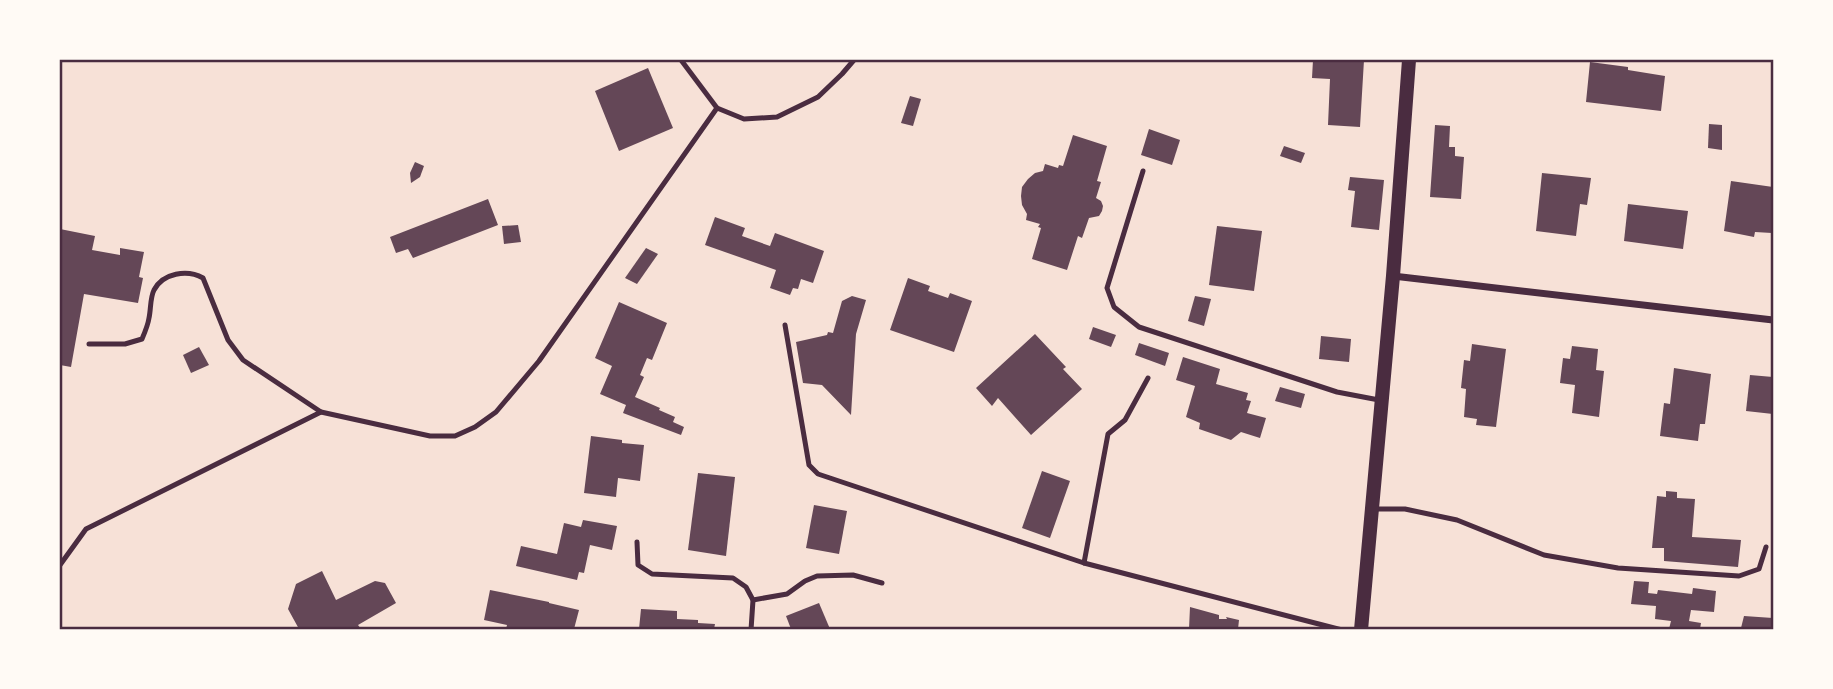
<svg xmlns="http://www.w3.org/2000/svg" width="1833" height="689" font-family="'PT Sans',sans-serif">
<rect width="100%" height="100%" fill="#f7e1d7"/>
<g fill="#644757">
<path d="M1313,60H1364L1360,127L1328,125L1330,79L1312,78Z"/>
<path d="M1590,62L1628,67V70L1665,76L1661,111L1586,102Z"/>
<path d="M648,68L673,128L619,151L595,91Z"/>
<path d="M910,96L921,99L913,126L901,123Z"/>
<path d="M1709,124L1722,125V150L1708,148Z"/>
<path d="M1435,125L1450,126L1449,147H1455V156L1464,157L1461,199L1430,197Z"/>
<path d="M1149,129L1180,140L1172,165L1141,155Z"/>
<path d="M1073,135L1107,146L1097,181L1101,182L1096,198L1101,201L1103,206L1102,211L1099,216L1089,218L1082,238L1078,236L1067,270L1032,259L1041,228L1038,227L1040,224L1026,220L1027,214L1022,205L1021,196L1022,187L1028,179L1035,173L1043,171L1045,164L1058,168L1059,165L1063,166Z"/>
<path d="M1284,146L1305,153L1301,163L1280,156Z"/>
<path d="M415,162L424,166L420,177L411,183L410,173Z"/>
<path d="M1542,173L1591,178L1587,205L1580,204L1576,236L1536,231Z"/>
<path d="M1350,177L1384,180L1379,230L1351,227L1355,191L1348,190Z"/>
<path d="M1731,181L1773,187V229H1772V233L1755,232L1754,237L1724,231Z"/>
<path d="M488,199L498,225L413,258L408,249L396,253L390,237Z"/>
<path d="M1628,204L1688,211L1683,249L1624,241Z"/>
<path d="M715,217L745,228L742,236L770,246L775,233L824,251L813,283L801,279L798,289L793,288L790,295L770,288L776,270L705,245Z"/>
<path d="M518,225L521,242L504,244L502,226Z"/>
<path d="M1217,226L1262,231L1254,291L1209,285Z"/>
<path d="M60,229L95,236L92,250L120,255V248L144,252L139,277L143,278L138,303L84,294L71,367L60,365Z"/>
<path d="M646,248L658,254L637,284L625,278Z"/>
<path d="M908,278L930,286L928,291L948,298L950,293L972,301L954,352L890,330Z"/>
<path d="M852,296L866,300L856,334L851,415L822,385L803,383L796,342L827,335L828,332L833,333L842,301Z"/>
<path d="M1195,296L1211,299L1204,326L1188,321Z"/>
<path d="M619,302L667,323L652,360L647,358L640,375L644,377L635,397L660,408L659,410L675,417L673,422L684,427L681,435L623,413L626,405L600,394L612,366L595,358Z"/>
<path d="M1093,327L1116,335L1111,347L1089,339Z"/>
<path d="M1035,334L1066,367L1063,369L1082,389L1031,435L998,398L992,406L976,388Z"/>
<path d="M1321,336L1351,339L1349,362L1319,359Z"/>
<path d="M1139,343L1169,353L1165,366L1135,355Z"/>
<path d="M1472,344L1506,349L1496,427L1476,425L1477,419L1464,417L1466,389L1461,388L1464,360L1470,361Z"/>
<path d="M1572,346L1598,349L1596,370L1604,371L1599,417L1572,413L1575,385L1560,383L1563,358L1570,359Z"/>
<path d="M199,347L209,365L191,373L183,355Z"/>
<path d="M1183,357L1220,369L1216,384L1248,393L1246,400L1251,401L1247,413L1266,418L1260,438L1241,432L1231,440L1199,429L1200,423L1186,417L1195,386L1176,380Z"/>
<path d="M1674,368L1711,374L1705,424H1700L1698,441L1660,436L1664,403L1670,404Z"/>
<path d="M1750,375L1773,377V414L1746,411Z"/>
<path d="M1280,387L1305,394L1301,408L1275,401Z"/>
<path d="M591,436L622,440V443L644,445L640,481L618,478L616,497L584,493Z"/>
<path d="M1042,471L1070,481L1050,538L1022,528Z"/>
<path d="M698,473L735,477L726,556L688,550Z"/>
<path d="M1666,491L1677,492V498L1695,499L1692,537L1741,540L1738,567L1664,561V548H1652L1657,496L1666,497Z"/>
<path d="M814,505L847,511L839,554L806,548Z"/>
<path d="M583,520L617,526L612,550L590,545L584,573L579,572L577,580L516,566L521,546L557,554L564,523L581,527Z"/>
<path d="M322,571L336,600L375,581L385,583L396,603L358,625L361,629H299L288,609L296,584Z"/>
<path d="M1634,581L1649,582L1648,593L1657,594L1658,590L1692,594L1693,588L1716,591L1714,612L1691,610L1689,621L1701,623L1700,629H1669L1671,621L1655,619L1656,606L1631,604Z"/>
<path d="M490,590L549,602V603L579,610L574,629H506L507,625L484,620Z"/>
<path d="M819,603L830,629H791L786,616Z"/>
<path d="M1190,607L1219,615V619H1227L1226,617L1239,620L1238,629H1189Z"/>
<path d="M641,609L677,611V619L698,620V623L715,624L714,629H639Z"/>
<path d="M1744,616L1773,618V629L1741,628Z"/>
</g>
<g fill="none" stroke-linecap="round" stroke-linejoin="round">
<g stroke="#4a2c40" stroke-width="5">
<path d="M681,60L717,108L744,119L777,117L818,97L842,74L854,60"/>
<path d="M1143,171L1107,288L1114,307L1139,327L1337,392L1379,400"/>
<path d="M785,325L809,465L818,474L1084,563L1342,630"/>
<path d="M89,344H125L142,339C145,332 148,325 149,318C151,309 150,298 154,290C163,273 187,269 203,278L228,340L243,360L321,412L430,436H455L475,427L496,412L539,361L717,108"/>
<path d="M1372,509H1405L1457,520L1544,555L1618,568L1739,576L1759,569L1766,547"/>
<path d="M637,542L638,565L652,574L733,578L746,587L753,600L751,630"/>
<path d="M1084,563L1108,434L1125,420L1148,378"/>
<path d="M60,565L86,529L321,412"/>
<path d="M753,600L787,594L805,581L817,576L853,575L882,583"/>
</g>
<path stroke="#4a2c40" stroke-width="7" d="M1393,276L1773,320"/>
<path stroke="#4a2c40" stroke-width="14" d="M1361,630L1393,276L1409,60"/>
</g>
<rect width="1833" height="689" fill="none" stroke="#fffaf5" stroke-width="122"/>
<rect x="61" y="61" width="1711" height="567" fill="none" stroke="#4a2c40" stroke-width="2.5"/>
</svg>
